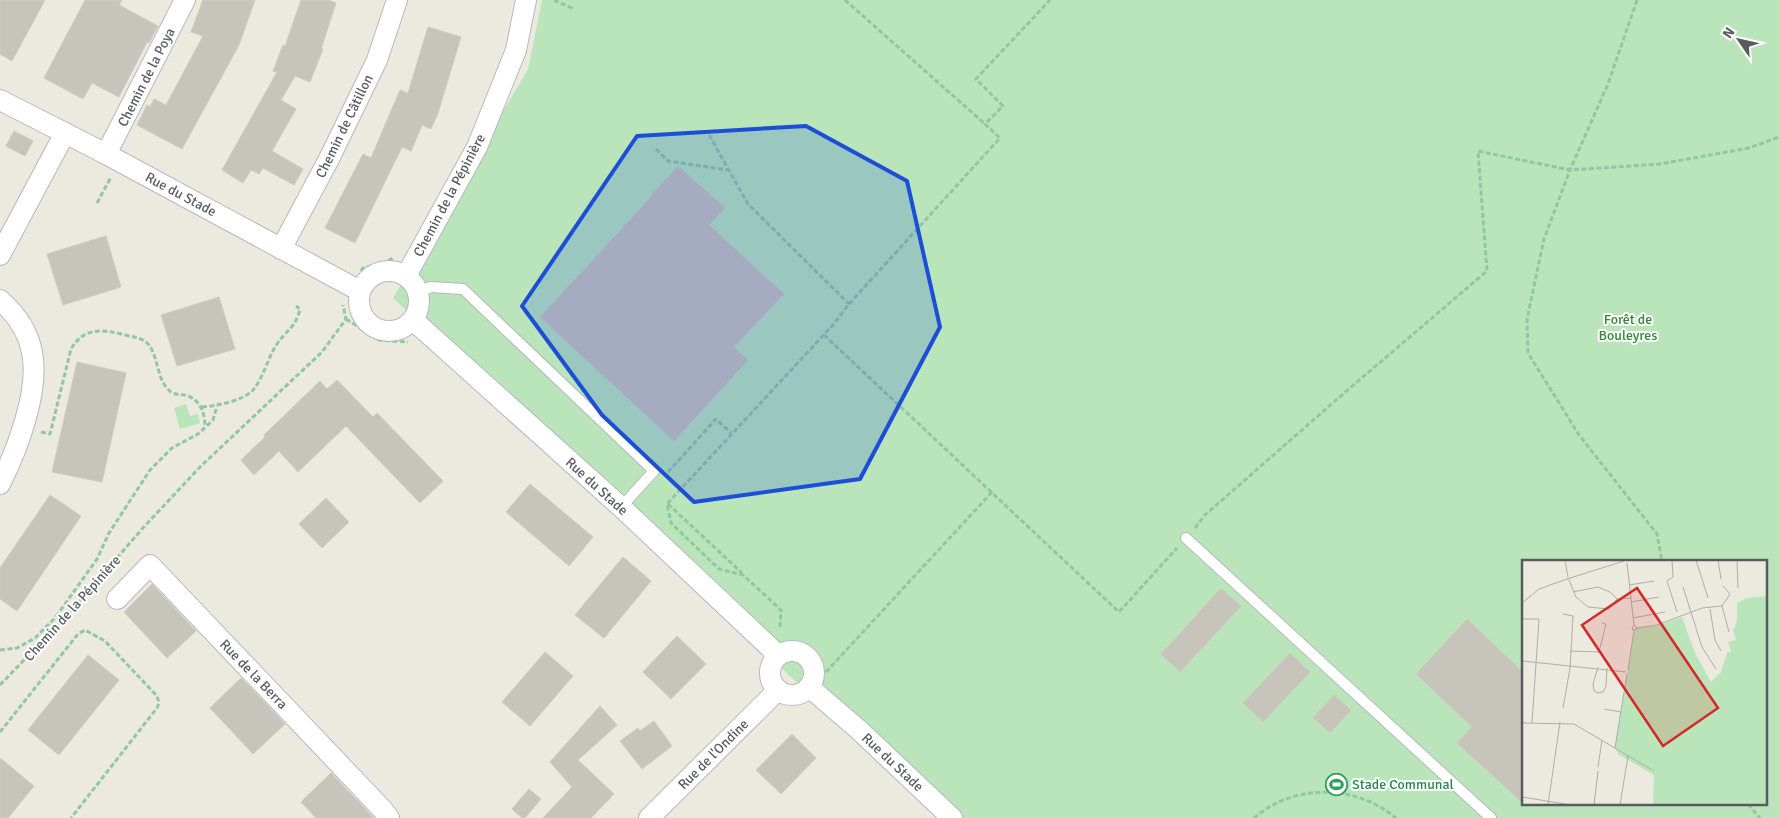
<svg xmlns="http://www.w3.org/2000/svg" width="1779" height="818" font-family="Signika,sans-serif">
<rect width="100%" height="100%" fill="#ece9df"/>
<g fill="#bae5ba" fill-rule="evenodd">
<path d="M542,0H1779V818H939L393,298L528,69ZM1523,562H1765V804H1523Z"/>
<path d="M186,404L190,416L198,414L200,423L180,429L174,408Z"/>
</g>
<g fill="#c7c4bc" stroke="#d1cbbd">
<path d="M0,0H45L12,61L0,54Z"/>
<path d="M85,0H122L119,5L158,26L149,43L147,42L119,97L92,83L83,99L44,78Z"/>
<path d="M203,0H255L239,45L182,149L137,125L147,105L150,107L154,99L166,105L203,36L191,32Z"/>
<path d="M301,0H328L336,3L321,49H323L310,82L295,76L281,100L296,109L272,151L303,169L294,185L263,168L259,174L251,170L243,183L222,170L277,72L273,71L283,45L285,46Z"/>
<path d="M428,27L461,37L438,113L431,129L422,125L411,151L402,147L355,243L325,228L363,154L371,158L400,90L408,93Z"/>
<path d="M14,131L33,141L25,156L6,146Z"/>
<path d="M678,166L725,208L709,225L784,294L734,347L748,360L674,441L540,317L653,195L652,194Z"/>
<path d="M106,236L121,287L63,305L47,254Z"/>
<path d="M219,297L235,349L177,366L161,315Z"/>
<path d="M77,362L126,373L102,482L52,472Z"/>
<path d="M337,380L373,417L377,413L443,481L420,503L346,426L298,472L279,451L254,475L241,460L265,437L264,435L320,381L327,389Z"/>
<path d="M530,484L593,537L569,566L506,512Z"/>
<path d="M50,495L81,516L17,611L0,599V568Z"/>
<path d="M326,498L349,522L322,548L299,524Z"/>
<path d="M623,557L651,581L604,638L575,615Z"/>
<path d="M152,584L196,631L167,658L124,612Z"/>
<path d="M1221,588L1241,606L1180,672L1161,654Z"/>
<path d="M1467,619L1523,672V803L1457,743L1472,727L1416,674Z"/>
<path d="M677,636L706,664L671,699L643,672Z"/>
<path d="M545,652L573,676L530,726L502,702Z"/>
<path d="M1290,653L1310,672L1263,722L1243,703Z"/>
<path d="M88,655L119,680L59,755L28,730Z"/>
<path d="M241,678L285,724L253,754L210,708Z"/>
<path d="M1334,695L1351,710L1330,733L1313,718Z"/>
<path d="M600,706L617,725L578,760L614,794L591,818H543L572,787L550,762Z"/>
<path d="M654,721L672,746L642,769L620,741L638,728L640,731Z"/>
<path d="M792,734L816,758L781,794L756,770Z"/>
<path d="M0,758L34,786L8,818H0Z"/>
<path d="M331,773L374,818H316L301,802Z"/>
<path d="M529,789L541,799L525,818H522L512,809Z"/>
</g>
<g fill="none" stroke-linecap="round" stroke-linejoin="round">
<defs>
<g id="service">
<path d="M419,293L430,287L463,289L654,471L621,507"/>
<path d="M1186,538L1491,818"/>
</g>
<g id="minor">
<path d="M0,100L106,154L360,291"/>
<path d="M106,154L185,0"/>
<path d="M281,249L330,157L377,60L397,0"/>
<path d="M0,255L65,133"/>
<circle cx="389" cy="301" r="30"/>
<path d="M406,276L477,147L516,50L526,0"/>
<path d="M0,300C15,313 28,331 32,352C40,391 17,450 0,484"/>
<path d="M413,320L621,507L778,655"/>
<path d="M117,599L150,565L383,810L389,818"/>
<circle cx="792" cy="673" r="22"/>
<path d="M809,687L859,730L952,818"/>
<path d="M649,818L778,690"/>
</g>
</defs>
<use href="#service" stroke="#b5b8bd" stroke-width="12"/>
<use href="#minor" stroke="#b5b8bd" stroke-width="22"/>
<g stroke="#92c7a2" stroke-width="3" stroke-dasharray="5 2.5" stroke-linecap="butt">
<path d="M554,0L574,9"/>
<path d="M845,0L985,124"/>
<path d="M1637,0L1608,84L1570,170L1544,239L1527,319L1528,353L1579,435L1657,534L1662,562"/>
<path d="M709,135L748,204L849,304"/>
<path d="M656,149L668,161L728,170"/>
<path d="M97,203L111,177"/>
<path d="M361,271L363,268L384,263L393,258"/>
<path d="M346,319L379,340L408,342"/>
<path d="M824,335L1119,612L1177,548"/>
<path d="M202,407C216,406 243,401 253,390C263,379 268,357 277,344C287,329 295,329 300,309L296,306"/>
<path d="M41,432L50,434L71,349C84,327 102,329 125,335C134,337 143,338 149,345C158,357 157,377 167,388C174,397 180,393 188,396C201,401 205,414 205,427"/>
<path d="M668,472L716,419L731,433"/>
<path d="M668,504L742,573"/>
<path d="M1195,528L1205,515L1343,394L1487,271L1478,151L1570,170L1660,164L1749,148L1779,137"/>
<path d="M780,627L781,610L743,575L719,569L671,523L667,504L832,326L849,304L1000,138L985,124L1003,106L976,79L1050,0"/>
<path d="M0,650L17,648L35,638L55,618L97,559L109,533L150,470L172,448L198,434L213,420L217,406"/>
<path d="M826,672L992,492"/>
<path d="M0,685L72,610L142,529L200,467L322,352L346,319L343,305"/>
<path d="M0,732L78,634L85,630L105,641L157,696L159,703L157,708L71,818"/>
<path d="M1748,804L1760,818"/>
<path d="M1254,818C1295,783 1355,784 1396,818"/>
</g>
<use href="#service" stroke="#fff" stroke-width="10"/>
<use href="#minor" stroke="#fff" stroke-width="20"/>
</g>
<path fill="#1d4ed8" fill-opacity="0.2" stroke="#1d4ed8" stroke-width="4" stroke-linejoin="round" d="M806,126L907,181L940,327L860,479L694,502L602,415L522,306L637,136Z"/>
<defs>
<symbol id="stadium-ring" viewBox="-11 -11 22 22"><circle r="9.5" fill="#fff" stroke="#2e9e5b" stroke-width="1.5"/><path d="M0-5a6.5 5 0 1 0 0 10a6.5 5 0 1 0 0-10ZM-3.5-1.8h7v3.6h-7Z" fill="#2e9e5b"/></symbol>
</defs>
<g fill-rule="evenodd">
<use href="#stadium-ring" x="1324" y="772" width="25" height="25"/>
</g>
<g text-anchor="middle" stroke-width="4" stroke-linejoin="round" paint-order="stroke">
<g font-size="14" fill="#585c61" stroke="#fff">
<text transform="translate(146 77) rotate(-63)" y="5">Chemin de la Poya</text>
<text transform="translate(344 126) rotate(-64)" y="5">Chemin de Câtillon</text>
<text transform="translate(181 194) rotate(28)" y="5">Rue du Stade</text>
<text transform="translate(449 195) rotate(-62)" y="5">Chemin de la Pépinière</text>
<text transform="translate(597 486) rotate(42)" y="5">Rue du Stade</text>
<text transform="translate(72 608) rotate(-48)" y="5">Chemin de la Pépinière</text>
<text transform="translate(254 674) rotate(46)" y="5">Rue de la Berra</text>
<text transform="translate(713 754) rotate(-45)" y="5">Rue de l'Ondine</text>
<text transform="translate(893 762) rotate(43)" y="5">Rue du Stade</text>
</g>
<g font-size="14" fill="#318735" stroke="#fff">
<text x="1628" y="324">Forêt de<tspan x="1628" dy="16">Bouleyres</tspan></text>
</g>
<g font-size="14" fill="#27864d" stroke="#fff" text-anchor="start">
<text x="1352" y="789">Stade Communal</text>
</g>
</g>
<g transform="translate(1522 560)">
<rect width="245" height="245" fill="#ece9df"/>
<path d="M245,36V245H131L132,215L96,194L93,187L113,68L135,66L160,57L173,93L189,122L199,112L205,92H209L206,82L214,80L211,71L215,61V43L225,38Z" fill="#bae5ba"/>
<path fill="none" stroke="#adada9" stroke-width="1" d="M43,0L46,17M150,0L151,17L145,21L155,52M174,0L186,38M196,0L199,19M215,0L216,28M105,3L112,65M49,18L45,19L102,1M47,20L54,37L66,47L87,49L95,39M107,25L132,21M161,27L180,87L194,109M51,32L76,27L88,32L95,39L109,38M109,42L137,37M0,43L17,29L45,19M200,46L208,34L201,26M188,49L193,80L199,91M111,58L143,52M0,59H17L10,163M113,65L115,69L111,70L110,67ZM115,68L135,65L180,48L200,46L207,72M48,91L77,92L84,64L80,63M0,101L104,112M76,107L71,124L72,131L76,133L81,132L84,126L85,108M106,110L112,70M41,148L48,108L51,56L41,54M82,149L99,152M0,163L52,164L132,211M93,188L105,114M76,207L80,180M0,237L49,245M26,245L38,162M72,245L76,211M98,245L106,196"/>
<path fill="#d62828" fill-opacity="0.15" stroke="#d62828" stroke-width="2.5" d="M115,28L196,148L141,186L60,65Z"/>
<rect width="245" height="245" fill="none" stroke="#585c61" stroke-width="2.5"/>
</g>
<g transform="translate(1739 40) rotate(304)" stroke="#ffffff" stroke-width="4" paint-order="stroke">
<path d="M0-4L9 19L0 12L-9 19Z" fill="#585c61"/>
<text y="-8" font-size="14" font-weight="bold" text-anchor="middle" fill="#585c61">N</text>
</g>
</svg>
